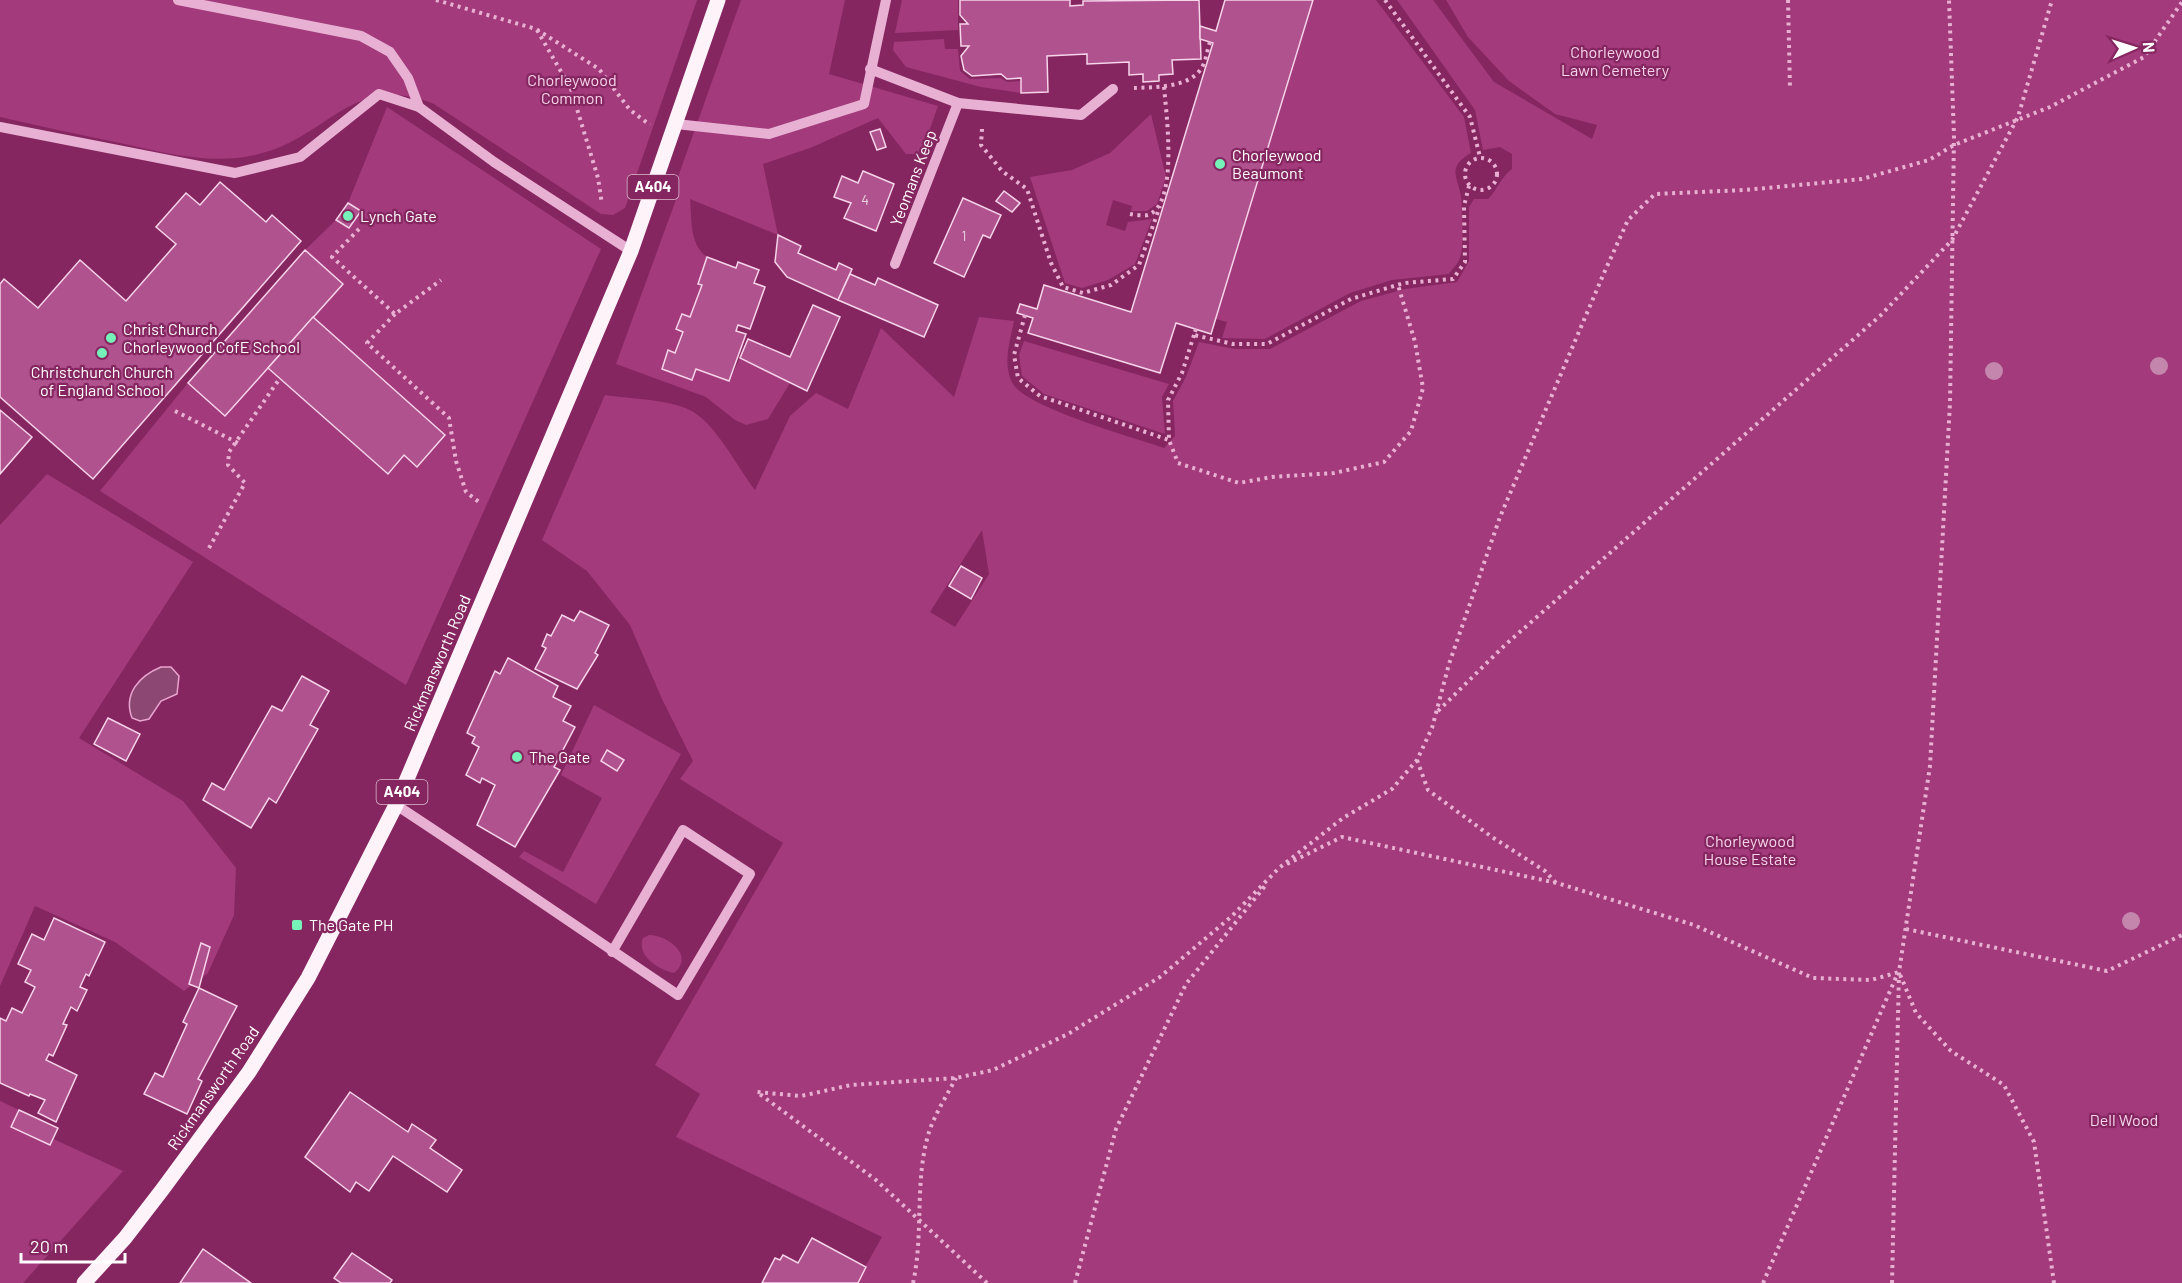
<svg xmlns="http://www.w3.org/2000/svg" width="2182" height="1283" font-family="Barlow,sans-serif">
<rect width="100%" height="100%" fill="#862661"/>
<g fill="#a23a7c" fill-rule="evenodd">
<path d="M0,0H697L625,208L613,215L601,214L434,104C351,71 329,139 255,155C210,165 165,153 120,143C80,135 40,126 0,117Z"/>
<path d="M741,0H845L829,74L938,106L921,154H906L878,118L810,148L763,164L778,235L690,199C692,219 689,244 707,257L698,283L702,285L690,317L677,329L683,332L675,353L668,351L662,369L692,380L696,369L729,381L740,358L780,375L779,378L790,383L768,419L746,425L735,420L706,397L616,364L678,194L673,191Z"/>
<path d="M902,0H958V30L895,33Z"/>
<path d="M1313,0H1376L1464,117L1471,153C1445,168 1459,178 1461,197C1462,210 1464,248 1460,258C1458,264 1452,269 1449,274L1392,280L1350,293L1265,339L1222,338L1227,322L1216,319Z"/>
<path d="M1397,0H1433L1494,82L1592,139L1597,125L1555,114L1509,81L1468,37L1446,0H2182V1283H856L882,1237L676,1137L700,1094L655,1065L783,843L680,779L693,761L662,699L630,625L587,571L542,540L605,395C630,399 674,399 695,413C717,427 738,468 755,490L790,416L816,393L848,409L881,328L954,397L979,317L1014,321C1010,341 1002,365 1013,384C1027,408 1135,438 1164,448L1175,436L1173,401L1186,377L1199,342L1235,349H1270L1361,301L1405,289L1457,282L1469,261V207L1474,199H1488C1498,189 1501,177 1512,169V154L1500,147L1483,150L1475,110ZM982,530L989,574L955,627L930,612Z"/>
<path d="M944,39L945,49H958L960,71L970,79L1001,78L1007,82L1021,81V93L981,87L906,67L893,50L894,42Z"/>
<path d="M387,107L601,249L406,685L100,491L188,383L225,416L268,368L387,474L404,455L417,467L445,435L313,317L305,250L336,220L349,228L360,212L348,203Z"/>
<path d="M1151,114L1166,177L1157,204L1147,211H1131L1132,206L1113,200L1106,225L1125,231L1128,222L1152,219L1135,264L1108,280L1082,288L1065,283L1030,177L1072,170L1110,153Z"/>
<path d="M1024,341L1169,384L1162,397L1165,434L1044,394L1022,376L1019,355Z"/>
<path d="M47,474L193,562L79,738L183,801L236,868L234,915L208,973L184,991L115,942L35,906L0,986V525Z"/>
<path d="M594,705L681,754L596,904L519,857L524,851L563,872L602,798L561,775Z"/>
<path d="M649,935C668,935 695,956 674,973C659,970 636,956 643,938Z"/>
<path d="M0,1101L19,1110L12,1126L49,1137L123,1171L23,1283H0Z"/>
</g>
<path fill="#8c4872" stroke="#e9a5d0" stroke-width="1.5" d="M161,667H171L179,676L177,694L161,701L149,719L140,721L132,718C123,694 139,676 161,667Z"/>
<g fill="#af528d" stroke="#f6d4ea" stroke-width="1.5">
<path d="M960,0H1070V6L1083,5V1L1199,0L1201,59L1172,60L1173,74L1159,75V81L1143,82V74L1129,75V62L1087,64V54L1047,56L1048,92L1021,93V78L1007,79L1001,74L972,76L964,70L961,56L969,46H961L960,24H968L960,15Z"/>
<path d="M1225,0H1313L1211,334L1176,323L1160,373L1028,333L1033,318L1017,313L1020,304L1037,309L1044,285L1131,312L1213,43L1200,39V26L1216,31Z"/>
<path d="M880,129L886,147L877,150L870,132Z"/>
<path d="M863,171L894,184L876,231L844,218L851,203L834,197L842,176L858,183Z"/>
<path d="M220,182L266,222L272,215L301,241L93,479L0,397V284L4,279L38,308L80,260L126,301L176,244L156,227L186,193L200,205Z"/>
<path d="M1004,191L1020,203L1012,212L996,201Z"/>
<path d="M963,198L1001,215L990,238L983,235L964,277L934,263Z"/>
<path d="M348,203L361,211L349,228L336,220Z"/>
<path d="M778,235L801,246L798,253L836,270L839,263L852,269L838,300L787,277L775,262Z"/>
<path d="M305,250L343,284L225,416L188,383Z"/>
<path d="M707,257L736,268L738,262L759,270L754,283L765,287L750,329L738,325L736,331L746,334L729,381L696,369L692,380L662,369L668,350L675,353L683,332L676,329L682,314L690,317L702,285L698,284Z"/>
<path d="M850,274L875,285L878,278L938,305L924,337L838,300Z"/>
<path d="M813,305L840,317L807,391L740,358L748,339L790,357Z"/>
<path d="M313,317L445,435L417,467L404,455L388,474L268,368Z"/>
<path d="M0,410L32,437L0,474Z"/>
<path d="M961,566L982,578L971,599L949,586Z"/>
<path d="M580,611L609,625L595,653L598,655L577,689L535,669L546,648L542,646L547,634L551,636L562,615L574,621Z"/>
<path d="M508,658L558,686L553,697L571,706L563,721L575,727L554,767L560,770L515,847L477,825L495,785L482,778L480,783L466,775L479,747L472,743L475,737L467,733L495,671L500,674Z"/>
<path d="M302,676L329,691L310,725L318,729L276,803L269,798L251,828L203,800L212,783L224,790L272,706L282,711Z"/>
<path d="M108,718L140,734L126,761L94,744Z"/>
<path d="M607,750L624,760L617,771L601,761Z"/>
<path d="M54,918L105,942L89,976L86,974L80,987L87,990L77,1011L71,1007L63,1024L67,1025L53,1056L49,1054L46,1060L77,1075L56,1122L38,1113L45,1100L30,1094L29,1096L0,1083V1018L6,1021L12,1008L22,1013L35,987L25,982L31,970L18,964L32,934L44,940Z"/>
<path d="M201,943L210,947L199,988L189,984Z"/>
<path d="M199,988L237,1006L198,1079L202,1081L187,1114L144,1094L155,1073L163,1077L187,1024L183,1022Z"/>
<path d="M350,1092L408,1132L412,1124L436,1140L430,1148L462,1170L447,1192L393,1156L369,1191L356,1182L350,1192L305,1157Z"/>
<path d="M19,1110L58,1128L50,1145L11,1127Z"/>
<path d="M812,1238L866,1267L858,1283H762L775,1258L780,1260L783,1255L798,1263Z"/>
<path d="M203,1249L251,1283H180Z"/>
<path d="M352,1253L392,1280L390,1283H341L334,1278Z"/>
</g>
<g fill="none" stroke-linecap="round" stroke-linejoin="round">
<g stroke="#e8b1d3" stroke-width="4" stroke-dasharray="3 4.5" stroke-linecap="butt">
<path d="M436,0L536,29L599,69L630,110L650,125"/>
<path d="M1385,0L1470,117L1480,157"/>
<path d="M1788,0L1790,89"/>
<path d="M537,30L571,89L598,178L602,204"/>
<path d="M1134,88C1155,87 1188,88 1201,69C1206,62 1207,50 1210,42"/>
<path d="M982,129L981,145L1002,171L1027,189L1051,263L1063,287L1083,293L1111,285L1139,265L1160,206"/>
<circle cx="1481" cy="174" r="16"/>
<path d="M1130,214C1135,215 1144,216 1148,215C1179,204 1166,113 1164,86"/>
<path d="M359,229L332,257L395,314L441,280"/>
<path d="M395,314L367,343L449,418L456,461L466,492L479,502"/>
<path d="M1025,315L1014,355L1018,378L1040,396L1169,440"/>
<path d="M1196,329L1194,335L1233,344H1267L1351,299L1404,283L1453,279L1465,262L1464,206L1469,186"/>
<path d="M1194,335L1182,373L1168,400L1169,440L1178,463L1239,483L1272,477L1334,473L1384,462L1411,431L1423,388L1415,342L1398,285"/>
<path d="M175,411L238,443"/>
<path d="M209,548L245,483L228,465L229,452L280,378"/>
<path d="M1438,711L1505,645L1881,315L1952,240L2018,117L2052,0"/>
<path d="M1417,760L1428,790L1492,837L1545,871L1556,883"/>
<path d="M1287,864L1342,837L1557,883L1694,925L1813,978L1871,980L1899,972L1916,1013L1951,1051L2004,1085L2034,1142L2054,1283"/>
<path d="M1906,929L2107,971L2182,935"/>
<path d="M913,1283C924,1234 914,1181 929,1132C935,1114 947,1095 956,1078"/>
<path d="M987,1283L876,1180L757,1092L801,1096L851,1085L956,1078L993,1070L1068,1034L1160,977L1232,916L1279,868L1343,818L1392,789L1417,760L1432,728L1449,664L1500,517L1604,273L1628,220L1655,194L1745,190L1862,179L1929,160L1954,145L2050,107L2144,57L2182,2"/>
<path d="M1075,1283L1116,1129L1186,984L1265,886"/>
<path d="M1763,1283L1897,975"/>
<path d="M1892,1283L1899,972L1930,766L1950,403L1954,136L1949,0"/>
</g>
<g stroke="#e8b1d3" stroke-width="10">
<path d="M178,0L361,36L390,52L408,78L419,107L494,162L631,251"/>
<path d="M870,69L958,103L1081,115L1113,89"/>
<path d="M676,124L769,134L864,104L886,0"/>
<path d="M0,127L235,173L300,157L379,94L419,107"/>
<path d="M895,264L958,103"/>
<path d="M396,805C491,867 584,932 678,995L750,874L683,830L612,952"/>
</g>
<path stroke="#fef3f9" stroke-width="15" d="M84,1283L125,1238L162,1190L249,1072L308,978L396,805L631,251L718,0"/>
</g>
<g fill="#c486ac">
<circle cx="2159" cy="366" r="9"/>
<circle cx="1994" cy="371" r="9"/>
<circle cx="2131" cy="921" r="9"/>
</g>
<g fill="#76f1b8" stroke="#862661" stroke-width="2">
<circle cx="1220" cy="164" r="6"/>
<circle cx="348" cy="216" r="6"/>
<circle cx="111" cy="338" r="6"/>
<circle cx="102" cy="353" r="6"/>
<circle cx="517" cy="757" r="6"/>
<rect x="291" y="919" width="12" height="12" rx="3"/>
</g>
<g text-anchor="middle" stroke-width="4.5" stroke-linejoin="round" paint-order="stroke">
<g font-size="14" fill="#ebd4e2">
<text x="865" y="205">4</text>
<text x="964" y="241">1</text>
</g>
<g fill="#862661" stroke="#dbbed0" stroke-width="1.5">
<rect x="627.5" y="175" width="51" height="24" rx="4.5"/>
<rect x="376.5" y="780" width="51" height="24" rx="4.5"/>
</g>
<g font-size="15" font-weight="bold" fill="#fff">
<text x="653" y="192">A404</text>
<text x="402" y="797">A404</text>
</g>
<g font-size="16" fill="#f6d4ea" stroke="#862661">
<text x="1615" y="58">Chorleywood<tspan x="1615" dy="18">Lawn Cemetery</tspan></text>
<text x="572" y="86">Chorleywood<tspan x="572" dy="18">Common</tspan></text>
<text x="1750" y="847">Chorleywood<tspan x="1750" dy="18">House Estate</tspan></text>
<text x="2124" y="1126">Dell Wood</text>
</g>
<g font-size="16" fill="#fff" stroke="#862661" text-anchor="start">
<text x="1232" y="161">Chorleywood<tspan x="1232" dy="18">Beaumont</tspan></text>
<text x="360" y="222">Lynch Gate</text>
<text x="123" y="335">Christ Church<tspan x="123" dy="18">Chorleywood CofE School</tspan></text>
<text x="102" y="378" text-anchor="middle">Christchurch Church<tspan x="102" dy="18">of England School</tspan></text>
<text x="529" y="763">The Gate</text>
<text x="309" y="931">The Gate PH</text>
</g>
<g font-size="16" fill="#fff" stroke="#862661">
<text transform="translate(913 178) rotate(-69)" y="6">Yeomans Keep</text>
<text transform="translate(437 663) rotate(-67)" y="6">Rickmansworth Road</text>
<text transform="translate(213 1088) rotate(-55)" y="6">Rickmansworth Road</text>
</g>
</g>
<g transform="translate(2134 48) rotate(87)" stroke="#862661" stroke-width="4.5" paint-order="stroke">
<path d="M0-4.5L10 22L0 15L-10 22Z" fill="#ffffff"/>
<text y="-9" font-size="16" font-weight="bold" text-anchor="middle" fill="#ffffff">N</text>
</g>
<path d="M21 1253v9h104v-9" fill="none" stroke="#ffffff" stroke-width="3"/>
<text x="30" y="1253" font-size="18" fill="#ffffff" stroke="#862661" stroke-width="4.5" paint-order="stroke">20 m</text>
</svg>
